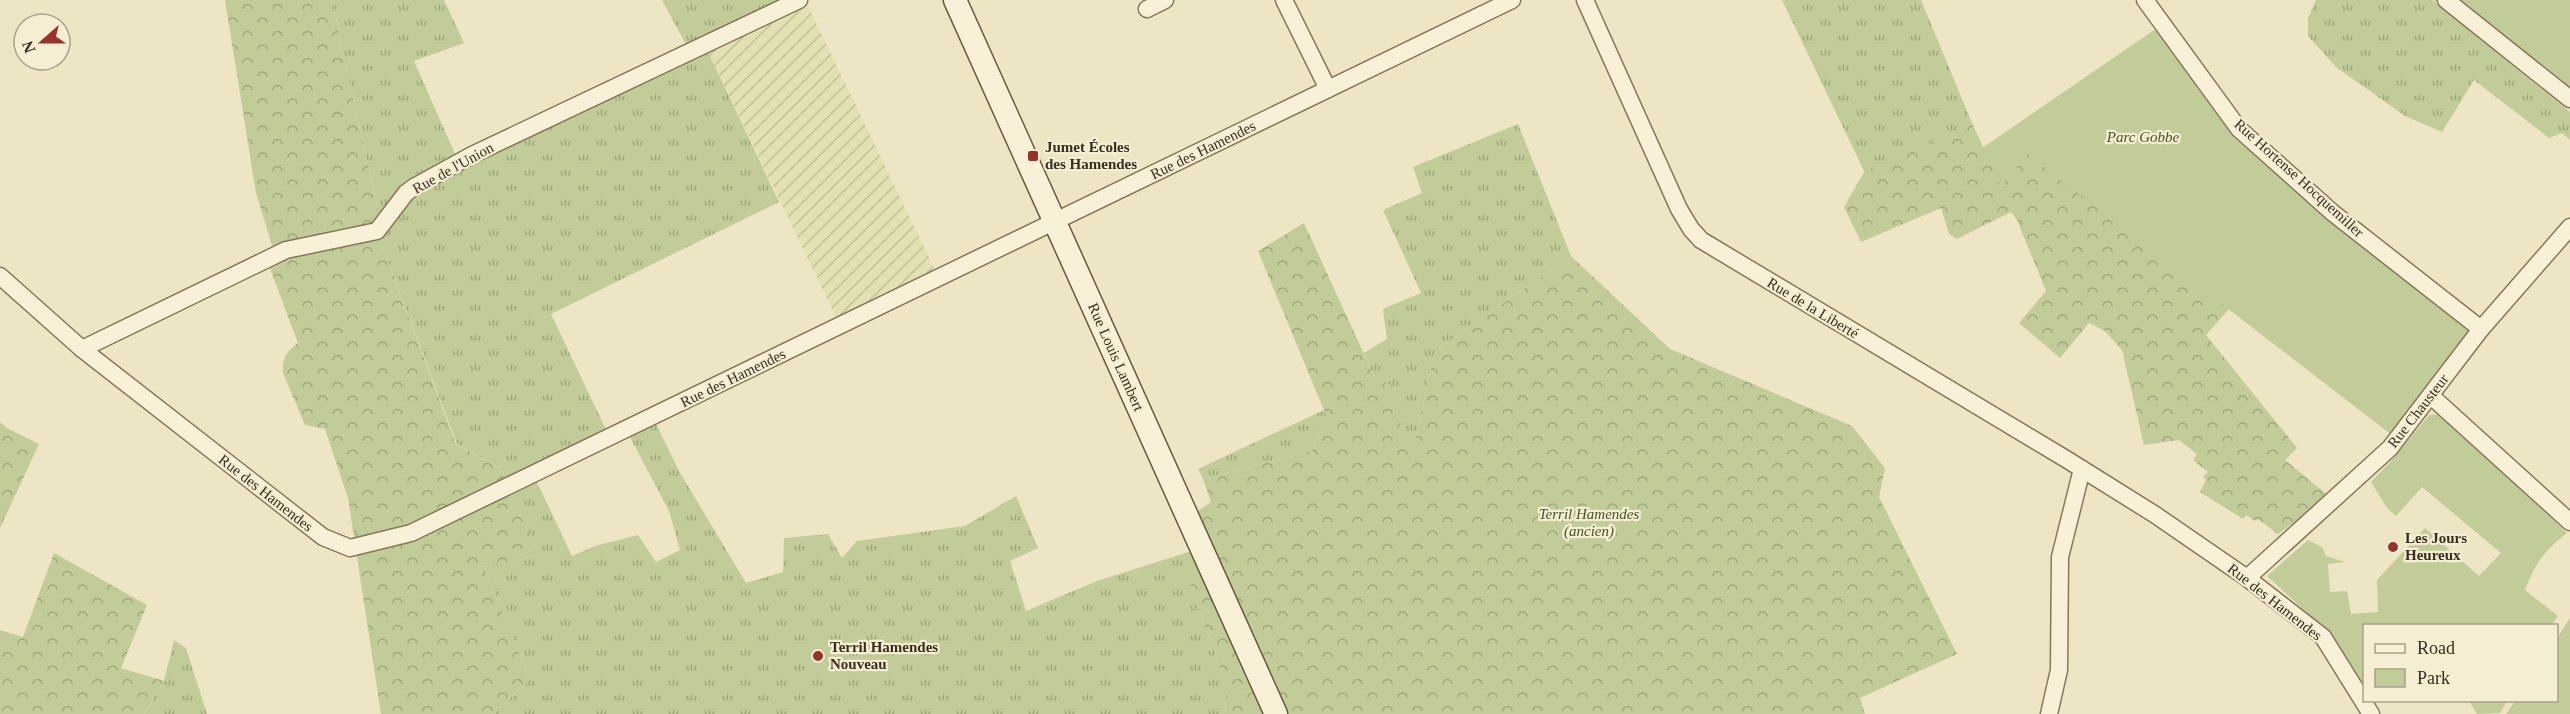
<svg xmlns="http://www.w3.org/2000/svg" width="2570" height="714" font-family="'Times New Roman',serif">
<defs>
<pattern id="farmland-furrows" width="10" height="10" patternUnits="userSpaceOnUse" patternTransform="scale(1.5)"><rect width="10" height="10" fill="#e3e0b1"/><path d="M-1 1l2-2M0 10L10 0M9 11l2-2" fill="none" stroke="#c4c098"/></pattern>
<pattern id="grass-tufts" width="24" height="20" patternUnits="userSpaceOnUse" patternTransform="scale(1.5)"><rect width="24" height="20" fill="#c1cc98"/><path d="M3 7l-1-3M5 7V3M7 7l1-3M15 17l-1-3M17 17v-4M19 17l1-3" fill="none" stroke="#9ea67b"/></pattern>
<pattern id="forest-crowns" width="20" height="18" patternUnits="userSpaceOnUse" patternTransform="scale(1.5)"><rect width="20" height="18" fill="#c1cc98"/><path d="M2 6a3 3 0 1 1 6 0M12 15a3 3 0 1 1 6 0" fill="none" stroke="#9ea67b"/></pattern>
</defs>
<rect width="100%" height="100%" fill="#eee5c4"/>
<path fill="url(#farmland-furrows)" d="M805,0L938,276L839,323L706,48Z"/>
<g fill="url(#grass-tufts)">
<path d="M333,0H444L464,43L414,61L456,156L706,48L779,202L551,314L610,438L536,480L572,556L595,546L638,535L656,562L680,550L669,511L630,437L656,424L679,471L746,583L783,572L784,538L828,534L842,558L857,541L965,526L1016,496L1038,548L1010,561L1026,611L1097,581L1201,548L1213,563L1187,576L1227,687L1225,714H493L530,679L484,567L539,555L500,468L457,444L383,248L372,234L381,222L342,50Z"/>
<path d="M662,0H794L690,52Z"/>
<path d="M1782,0H1921L1972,123L1865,173Z"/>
<path d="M2316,0H2433L2570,112V140L2562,133L2549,138L2474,80L2442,132L2405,116L2336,67L2308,36V18Z"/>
<path d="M1518,124L1571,256L1435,351L1415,440L1403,445L1394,386L1375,378L1364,353L1387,339L1383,309L1421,293L1383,210L1422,193L1413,167Z"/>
<path d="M1324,410L1326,415L1312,451L1203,479L1198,469Z"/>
<path d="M174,640L186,648L207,714H144L164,681Z"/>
</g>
<g fill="url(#forest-crowns)">
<path d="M225,0H333L342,50L381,222L372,234L383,248L456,444L500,468L539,555L484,567L530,679L493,714H381L348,498L325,429L305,425L283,373C282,358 286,352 298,343L268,263L276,259L256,193Z"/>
<path d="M1972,123L2001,186L2027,153L2229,309L2206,335L2297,448L2285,460L2330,497L2278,534L2258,519L2255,521L2246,515L2243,519L2200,492L2206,480L2203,477L2208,472L2193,460L2197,454L2179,440L2144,445L2122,350L2105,331L2089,323L2060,358L2019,323L2046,291L2017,220L2011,212L1957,239L1949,234L1941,208L1861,242L1844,207L1864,172Z"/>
<path d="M1304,223L1375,378L1394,386L1404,445L1415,440L1435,351L1571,256L1670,349L1852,426L1885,468L1879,497L1957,654L1860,698L1865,714H1225L1227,687L1187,576L1213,563L1192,515L1211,502L1203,479L1312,451L1326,415L1258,251Z"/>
<path d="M0,422L7,428L39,444L0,528Z"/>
<path d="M54,553L147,605L121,668L164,681L144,714H0V630L23,637Z"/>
</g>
<g fill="#c1cc98">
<path d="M2434,0H2570V109Z"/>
<path d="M2163,24L2239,129L2481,329L2397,439L2027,154L2001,186L1982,148Z"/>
<path d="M2441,414L2567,533C2544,551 2536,562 2525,590L2558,616L2552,625L2364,626V689L2328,637L2305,611L2267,576L2308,540L2322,547L2326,556L2345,562L2328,564L2330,592L2347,591L2351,614L2378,612L2377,580L2425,528L2479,576L2501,553L2422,487L2396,516L2387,508L2371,482L2393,459L2429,415Z"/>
<path d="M2570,618V714H2506L2515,701L2556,700L2557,638Z"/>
<path d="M2469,701H2507L2500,713L2477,714Z"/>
</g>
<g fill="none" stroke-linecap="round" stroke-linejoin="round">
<defs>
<g id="street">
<path d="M1284,0L1328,89"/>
<path d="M1585,0L1679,209L1691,229L1701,240L2066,459L2154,514L2247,578L2323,637L2371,714"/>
<path d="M2145,0L2239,129L2333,213L2481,329"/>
<path d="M2446,0L2570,99"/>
<path d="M1147,9L1165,0"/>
<path d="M0,276L82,349L323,537L350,548L411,533L1512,0"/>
<path d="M82,349L286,250L377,231L406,193L414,187L472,155L799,0"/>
<path d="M2431,396L2570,522"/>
<path d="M2247,578L2390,448L2481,329L2570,227"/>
<path d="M2049,714L2059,670L2060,557L2082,469"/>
</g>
<path id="secondary" d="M955,0L1276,714"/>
</defs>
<use href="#street" stroke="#88775a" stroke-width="19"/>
<use href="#secondary" stroke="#6a583e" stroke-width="25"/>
<use href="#street" stroke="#f8f1d7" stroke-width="16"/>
<use href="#secondary" stroke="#f8f1d7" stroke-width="22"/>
</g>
<g fill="#96342b" stroke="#f5eed3" stroke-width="2">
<rect x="1027" y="150" width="12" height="12" rx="3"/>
<circle cx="2393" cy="547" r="6"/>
<circle cx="818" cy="656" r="6"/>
</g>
<g text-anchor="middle" stroke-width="4.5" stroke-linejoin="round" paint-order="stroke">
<g font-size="15" font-style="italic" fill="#445425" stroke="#f5eed3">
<text x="2143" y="142">Parc Gobbe</text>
<text x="1589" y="519">Terril Hamendes<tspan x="1589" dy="17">(ancien)</tspan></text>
</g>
<g font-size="15" font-weight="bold" fill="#382d1e" stroke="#f5eed3" text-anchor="start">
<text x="1045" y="152">Jumet Écoles<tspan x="1045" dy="17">des Hamendes</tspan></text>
<text x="2405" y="543">Les Jours<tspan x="2405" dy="17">Heureux</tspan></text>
<text x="830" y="652">Terril Hamendes<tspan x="830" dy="17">Nouveau</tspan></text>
</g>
<g font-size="15" fill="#382d1e" stroke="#f5eed3">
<text transform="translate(1203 150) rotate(-26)" y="5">Rue des Hamendes</text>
<text transform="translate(453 168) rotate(-29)" y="5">Rue de l'Union</text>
<text transform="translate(2299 178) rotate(42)" y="5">Rue Hortense Hocquemiller</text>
<text transform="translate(1813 308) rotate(31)" y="5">Rue de la Liberté</text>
<text transform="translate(1116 357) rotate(66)" y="5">Rue Louis Lambert</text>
<text transform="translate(733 378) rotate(-26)" y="5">Rue des Hamendes</text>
<text transform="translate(2418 411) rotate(-52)" y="5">Rue Chausteur</text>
<text transform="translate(266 493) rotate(38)" y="5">Rue des Hamendes</text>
<text transform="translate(2275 602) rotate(38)" y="5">Rue des Hamendes</text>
</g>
</g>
<rect x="2363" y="624" width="195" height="78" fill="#f5eed3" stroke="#a9a18b" stroke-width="1.5"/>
<rect x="2375" y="644" width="30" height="9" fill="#f8f1d7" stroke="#a9a18b" stroke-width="1.5"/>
<text x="2417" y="654" font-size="18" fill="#382d1e">Road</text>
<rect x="2375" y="669" width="30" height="18" fill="#c1cc98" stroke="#a9a18b" stroke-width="1.5"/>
<text x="2417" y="684" font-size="18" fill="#382d1e">Park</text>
<g transform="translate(42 42) rotate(249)"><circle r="28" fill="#f5eed3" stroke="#a9a18b" stroke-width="1.5"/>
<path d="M0-4.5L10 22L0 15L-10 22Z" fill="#96342b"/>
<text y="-9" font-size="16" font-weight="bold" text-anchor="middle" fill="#382d1e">N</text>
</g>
</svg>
